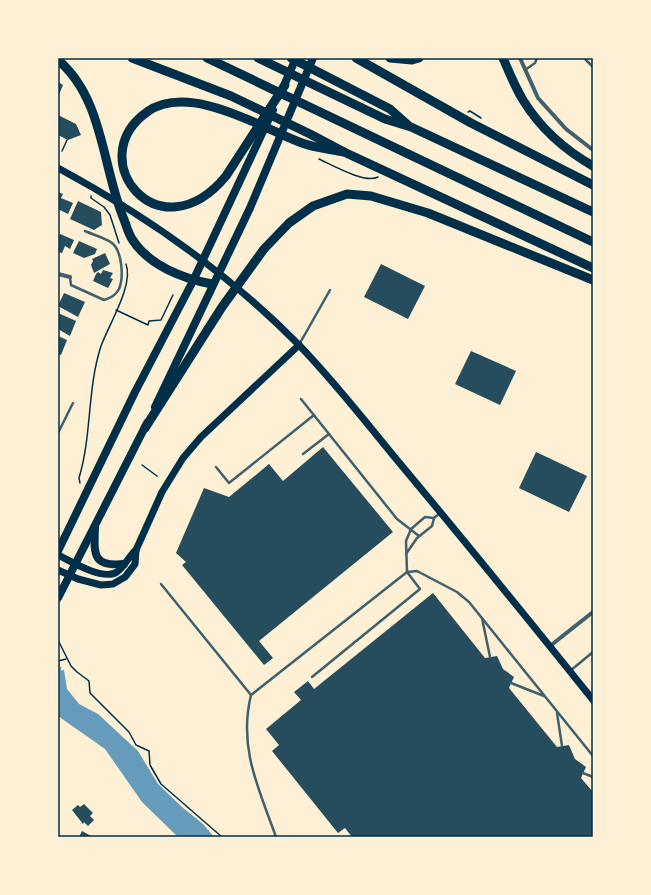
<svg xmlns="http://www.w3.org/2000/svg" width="651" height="895" font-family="'Fira Sans',sans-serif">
<rect width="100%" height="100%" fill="#fdf0d5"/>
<path fill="#669bbc" d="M64,670L67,689L79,704L98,714L138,751L158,784L182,807L203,824L214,837H178L142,802L105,749L58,716V671Z"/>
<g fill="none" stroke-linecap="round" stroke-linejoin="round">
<path stroke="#669bbc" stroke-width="2.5" d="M58,675L60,668"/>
</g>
<g fill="#264d5e">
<path d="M58,82L63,85L58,97Z"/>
<path d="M58,115L76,124L81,135L68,140L58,135Z"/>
<path d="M58,192L63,194L61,198L73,203L68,214L58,209Z"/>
<path d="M78,201L101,212L102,225L94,230L70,219Z"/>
<path d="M60,234L74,240L70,249L65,246L62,253L58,252V238Z"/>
<path d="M79,241L97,249L95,254L84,258L73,253Z"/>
<path d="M105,253L110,264L94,273L91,265L93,261L92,259Z"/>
<path d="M381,264L425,286L408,319L364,297Z"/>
<path d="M103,270L113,273L110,278L113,279L108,288L93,281L96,274L98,272L101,274Z"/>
<path d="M64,293L85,302L78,317L58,306Z"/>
<path d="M58,313L76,321L70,336L58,329Z"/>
<path d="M58,336L67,340L61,355L58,354Z"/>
<path d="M471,351L516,371L500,405L455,384Z"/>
<path d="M323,447L393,532L259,641L273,658L264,665L182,565L186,562L176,553L204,488L229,497L269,464L283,481Z"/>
<path d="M536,452L587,476L569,512L519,488Z"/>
<path d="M433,593L485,658L497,656L503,669L514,677L509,688L557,747L569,745L575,759L586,767L581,778L593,792V837H352L345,828L338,833L272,751L279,745L266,729L301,700L294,692L308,681L314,689Z"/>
<path d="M84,804L93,813L90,816L94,820L88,826L84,822L83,824L72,810L78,805L80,807Z"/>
<path d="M82,831L93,837H79Z"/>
</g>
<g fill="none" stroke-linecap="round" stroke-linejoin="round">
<g stroke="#003049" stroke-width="1.5">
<path d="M468,112L470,111L481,118"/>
<path d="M62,151L67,140"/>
<path d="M319,159C332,165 365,184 378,177"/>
<path d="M91,196V198L104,207L110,215L119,243"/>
<path d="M116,310L148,325L149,321L161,320L173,295"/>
<path d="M142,465L157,476"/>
<path d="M80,483L79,478C92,435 87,389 101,346C109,324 134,285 126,264"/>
<path d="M58,640L71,666L77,672L89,681L90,693L129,732L136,745L149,751L150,765L161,784L222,837"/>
<path d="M58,661L66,659"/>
</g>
<g stroke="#3f606c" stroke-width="2.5">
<path d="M584,58L593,67"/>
<path d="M525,70L535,63L537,58"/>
<path d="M70,277L71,285L104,300C111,298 116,295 119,289C124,277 122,251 112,243C105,238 94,235 85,231"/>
<path d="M300,343L330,290"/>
<path d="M301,399L397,519L419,536"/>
<path d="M58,433L73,403"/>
<path d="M303,454L329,434"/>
<path d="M216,467L229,483L314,415"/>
<path d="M406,554L417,538L432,526L434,518L440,513"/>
<path d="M161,584L251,695"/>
<path d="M482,618L490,657"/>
<path d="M570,671L593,652"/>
<path d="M312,677L420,589L407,572L406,541L411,529L425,517L434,518"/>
<path d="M511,683L544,696"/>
<path d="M557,713L562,746"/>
<path d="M583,773L593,777"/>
<path d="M276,837C259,789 238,748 251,695L407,572L417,571L457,592L469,602L593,756"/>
</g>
<g stroke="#3f606c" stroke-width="4">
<path d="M520,58L538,98L566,129L593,150"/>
<path d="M58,274L70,277"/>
<path d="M550,646L593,612"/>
</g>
<g stroke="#003049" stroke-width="7">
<path d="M58,168C145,215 228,273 298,344C333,380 365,421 397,460C463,539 528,619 593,700"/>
<path d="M58,555C72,562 103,581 117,572C125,566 129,556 136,550"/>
<path d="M58,570L78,579L101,585L113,584L125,577L135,564L136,550L162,492L183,458L201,437L299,345"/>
</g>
<g stroke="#003049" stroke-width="8">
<path d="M282,90L296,58"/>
<path d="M155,407L250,208L313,58"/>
<path d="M95,527C94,554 92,567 124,564"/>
<path d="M58,551L135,392L193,281L273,110"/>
<path d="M58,598L147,423"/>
</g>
<g stroke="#003049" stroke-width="9">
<path d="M132,58L231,96L310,134L344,152L593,268"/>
<path d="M207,58L593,242"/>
<path d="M258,58L385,119L411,127L593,212"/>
<path d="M291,58L390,109L408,125"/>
<path d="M356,58L471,123L593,185"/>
<path d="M390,58L412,60L419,58"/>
<path d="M503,58C509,72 515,87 523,100C540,128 565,150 593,166"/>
<path d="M58,60C103,98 102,165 123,217C126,224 128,233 132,239C149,266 184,279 212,284"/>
<path d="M285,85L226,176C159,257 81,159 147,112C189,82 262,128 302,143C315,148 330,149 344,152"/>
<path d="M145,428L222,307L264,249L289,223L313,206L347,194L371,196L428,213L593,280"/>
</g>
</g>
<rect width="651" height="895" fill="none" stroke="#fdf0d5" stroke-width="118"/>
<rect x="59" y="59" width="533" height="777" fill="none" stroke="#003049" stroke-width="1.5"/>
</svg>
